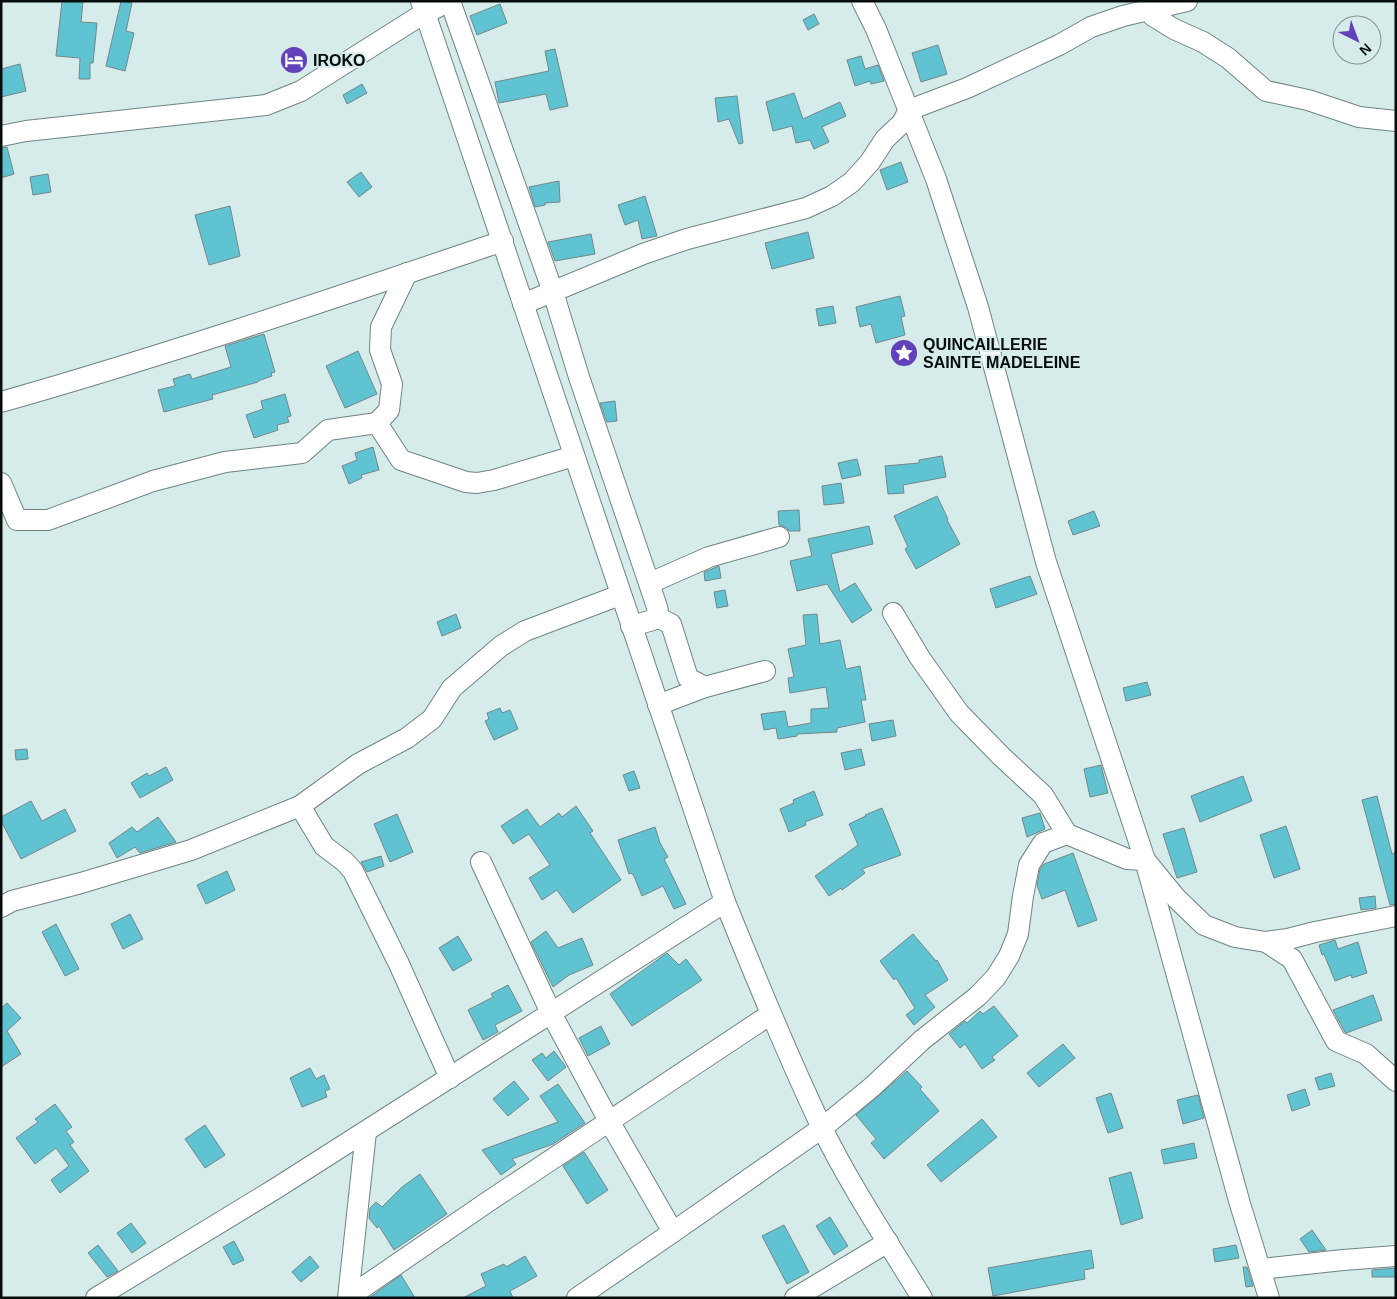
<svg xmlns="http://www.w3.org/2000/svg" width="1397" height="1299" font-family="Arial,sans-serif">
<rect width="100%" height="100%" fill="#d6ecea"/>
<g fill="#60c3d2" stroke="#73878a">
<path d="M62,1H83L81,22L97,23L93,63H90V79H79L80,58L56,56Z"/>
<path d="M121,1L132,3L126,31L134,33L125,71L106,66Z"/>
<path d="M500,4L507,23L477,35L470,16Z"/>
<path d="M814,14L819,24L808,30L803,20Z"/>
<path d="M938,45L947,74L921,82L912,53Z"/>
<path d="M295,46L306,67L294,73L283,52Z"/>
<path d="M555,49L568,106L550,110L546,94L499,103L495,82L549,71L545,51Z"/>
<path d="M861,56L865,69L878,65L884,81L871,84L870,81L855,86L847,60Z"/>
<path d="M20,64L26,91L1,97V69Z"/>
<path d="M362,84L367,93L347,104L343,95Z"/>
<path d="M794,93L803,119L840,102L846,116L822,127L829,142L814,149L810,140L796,143L792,126L773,131L766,102Z"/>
<path d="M737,96L743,143L739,144L729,119L718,122L715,98Z"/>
<path d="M7,147L14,174L1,178V148Z"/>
<path d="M901,162L908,182L887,190L880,170Z"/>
<path d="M361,172L372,187L359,197L347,182Z"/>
<path d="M48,174L51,192L33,195L30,177Z"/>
<path d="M559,181L560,202L545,203V205L535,207L529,187Z"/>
<path d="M645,196L657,236L642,239L638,220L625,225L618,205Z"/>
<path d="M230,206L240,256L209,265L195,215Z"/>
<path d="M808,232L814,258L772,269L765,243Z"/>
<path d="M591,234L595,254L555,261L548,242Z"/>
<path d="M900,296L905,316L901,317L905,335L876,343L871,324L860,327L856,307Z"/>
<path d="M833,306L836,323L819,326L816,309Z"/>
<path d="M264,334L275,372L271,373L272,376L258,381V382L212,395L213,399L164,412L158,390L175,386L173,379L190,374L192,379L231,367L225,346Z"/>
<path d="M358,351L377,394L345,408L326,366Z"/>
<path d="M285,394L291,416L287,417L289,422L277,425L278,430L254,438L246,415L263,409L261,401Z"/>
<path d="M615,401L617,421L607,422L600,403Z"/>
<path d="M373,447L379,470L361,475L362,478L349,484L342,466L357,460L355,453Z"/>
<path d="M942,456L946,477L903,485L904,493L888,494L885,466L919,463V460Z"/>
<path d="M857,459L861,475L842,479L838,463Z"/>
<path d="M841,483L844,503L824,505L822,486Z"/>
<path d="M937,496L948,519L947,520L960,544L916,569L905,549L908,547L894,516Z"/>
<path d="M799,510L800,531H789L787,528L779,525L778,511Z"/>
<path d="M1094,511L1100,526L1073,535L1068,521Z"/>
<path d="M869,526L873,544L831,554L840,592L855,583L872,610L852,623L827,584L797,591L790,561L812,556L808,539Z"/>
<path d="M719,566L721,578L705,581L704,572Z"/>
<path d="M1030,576L1037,594L996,608L990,589Z"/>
<path d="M725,590L728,606L717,608L714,592Z"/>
<path d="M456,614L461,628L442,636L437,622Z"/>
<path d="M817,614L820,644L840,640L846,669L860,666L866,700H861L865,722L837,728V732L797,734V736L778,739L776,728L764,730L761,714L785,711L788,727L811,723V709L829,708L826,687L790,693L788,678L794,677L788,649L806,645L803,615Z"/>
<path d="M1147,682L1151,695L1126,701L1123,688Z"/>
<path d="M500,708L502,713L510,710L518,729L494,740L485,721L489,719L487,713Z"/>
<path d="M893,720L896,736L872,741L869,724Z"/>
<path d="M27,749L28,759L16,760L15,750Z"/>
<path d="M861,749L865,765L845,770L841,753Z"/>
<path d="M1101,765L1108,793L1090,797L1084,769Z"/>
<path d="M166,767L173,780L140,798L131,783L147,773L149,776Z"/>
<path d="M634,771L640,788L629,791L623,775Z"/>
<path d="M1243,776L1252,801L1200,822L1191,796Z"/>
<path d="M814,791L823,815L805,822L806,825L789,832L780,809L794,803L793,800Z"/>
<path d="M1377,796L1392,854L1396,852V904L1390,905L1362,800Z"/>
<path d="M31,801L42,821L65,809L76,831L21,859L1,821V817Z"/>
<path d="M576,806L593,831L590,833L621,880L573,913L557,890L542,900L529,878L550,865L529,834L513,844L501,826L527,809L540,827L559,813L562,817Z"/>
<path d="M882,808L901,855L862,869L865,873L842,890L841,888L829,896L815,876L858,845L849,824L866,816L865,815Z"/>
<path d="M1040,813L1045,829L1027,837L1022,818Z"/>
<path d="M397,814L413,852L390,862L374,824Z"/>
<path d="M158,817L176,842L140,853L135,847L117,858L109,843L132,827L137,832Z"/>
<path d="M1286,826L1300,869L1274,878L1260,835Z"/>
<path d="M655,827L660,843L668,857L664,859L686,904L674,909L663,886L642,896L634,876L631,873L629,874L618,840Z"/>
<path d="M1184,828L1197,872L1177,878L1163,834Z"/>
<path d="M1073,853L1097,920L1078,927L1065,890L1042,899L1037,885L1040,869L1044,864Z"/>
<path d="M381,856L384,866L367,872L361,862Z"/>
<path d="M227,871L235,890L206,904L197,885Z"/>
<path d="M1375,896L1376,908L1361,910L1359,898Z"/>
<path d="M130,914L143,939L123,949L111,924Z"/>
<path d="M56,924L79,969L65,976L42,932Z"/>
<path d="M546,931L558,948L582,938L593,965L569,975L553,987L531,942Z"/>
<path d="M913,934L936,961L937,960L948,980L925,995L935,1007L914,1025L906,1015L915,1008L896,978L894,980L880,961Z"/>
<path d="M458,936L472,960L453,971L439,948Z"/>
<path d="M1335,940L1338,949L1358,942L1367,973L1352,978L1351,975L1335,981L1324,954L1322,955L1319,945Z"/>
<path d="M667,953L679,965L686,959L702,980L632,1026L610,994Z"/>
<path d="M508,985L522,1011L495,1025L498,1032L483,1040L468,1010L493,997L491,994Z"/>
<path d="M1373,995L1382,1020L1346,1033L1345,1032L1333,1010Z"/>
<path d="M7,1003L21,1018L7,1031L21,1054L1,1067V1008Z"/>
<path d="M994,1006L1018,1036L992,1057L995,1060L982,1069L965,1044L960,1048L949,1034L965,1021L967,1023L980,1011L983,1014Z"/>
<path d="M601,1026L610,1044L588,1056L579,1038Z"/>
<path d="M1063,1044L1075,1058L1039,1087L1027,1073Z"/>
<path d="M554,1051L566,1067L548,1081L532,1060L542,1053L546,1058Z"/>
<path d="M310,1068L316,1079L324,1075L330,1089L325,1091L327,1097L302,1107L290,1078Z"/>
<path d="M907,1071L922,1087L920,1089L939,1111L884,1159L871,1143L876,1139L856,1115Z"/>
<path d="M1331,1073L1335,1086L1319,1090L1315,1078Z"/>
<path d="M514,1081L529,1099L508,1116L493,1099Z"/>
<path d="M558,1084L585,1123L553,1144L512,1159L516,1164L501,1175L482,1150L558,1122L540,1096Z"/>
<path d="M1305,1089L1310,1105L1292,1111L1287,1095Z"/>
<path d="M1111,1093L1123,1128L1108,1133L1096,1098Z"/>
<path d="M1198,1095L1204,1118L1183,1124L1177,1100Z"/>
<path d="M55,1104L72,1127L66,1131L74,1142L70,1145L89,1171L60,1193L51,1180L69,1166L56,1148L35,1164L16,1138L38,1122L35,1119Z"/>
<path d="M982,1119L997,1137L941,1182L927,1165Z"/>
<path d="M205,1125L225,1155L205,1168L185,1139Z"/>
<path d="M1194,1143L1197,1158L1164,1164L1161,1150Z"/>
<path d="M584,1152L608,1190L587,1204L563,1166Z"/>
<path d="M1131,1172L1143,1218L1121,1225L1109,1178Z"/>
<path d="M420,1174L447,1214L394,1250L379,1226L377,1228L369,1218L370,1208L376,1202L382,1207L402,1187Z"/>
<path d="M830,1217L848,1246L834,1255L816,1226Z"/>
<path d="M131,1223L146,1243L132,1253L117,1233Z"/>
<path d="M784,1225L809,1272L787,1284L762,1236Z"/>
<path d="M1312,1230L1326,1250L1309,1252L1300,1239Z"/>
<path d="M234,1241L244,1260L233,1265L223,1247Z"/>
<path d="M98,1245L118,1271L107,1277L88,1253Z"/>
<path d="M1236,1245L1239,1258L1215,1262L1213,1249Z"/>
<path d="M1091,1250L1094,1268L1084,1270L1085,1279L993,1296L988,1268Z"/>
<path d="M310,1256L319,1267L301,1282L292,1272Z"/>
<path d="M525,1256L537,1276L510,1291L513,1298H463L486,1286L481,1274L504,1264L506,1267Z"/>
<path d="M1243,1267H1247L1253,1286L1246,1287Z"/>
<path d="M1396,1268V1277H1372V1270Z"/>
<path d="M401,1275L415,1298H369Z"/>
</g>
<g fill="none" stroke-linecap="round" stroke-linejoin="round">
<defs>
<g id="minor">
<path d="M421,1L725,902C756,978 787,1054 822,1128C851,1187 888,1242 922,1298"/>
<path d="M450,1L553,292L579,377L657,607L658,612L653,620L631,626"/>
<path d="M862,1L876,29L936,179L978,307L1046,562L1145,860L1240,1204L1269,1298"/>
<path d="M1149,10L1153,16L1174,29L1203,42L1228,58L1266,91L1308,100L1359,117L1396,121"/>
<path d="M1,136L26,131L266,105L301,91L426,12L438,7"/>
<path d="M523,304L643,254L687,239L806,208L832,196L852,182L870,162L885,139L902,123L909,110L967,88L1059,45L1091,27L1123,16L1187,1"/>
<path d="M1,402C170,354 337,297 503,241"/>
<path d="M377,423L389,410L392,384L380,350L381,327L407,273"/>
<path d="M1,483L17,520H48L153,481L225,462L302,453L328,430L377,423L401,460L466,482L477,483L494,480L574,456"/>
<path d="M650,583L709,557L779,537"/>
<path d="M893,613L920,658L959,713L1002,757L1043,795L1067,834L1127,859L1145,860L1176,898L1204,925L1235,937L1266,942L1288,939L1315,932L1396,916"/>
<path d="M657,617L671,624L688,678L705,687L765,671"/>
<path d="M658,705L705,687"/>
<path d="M300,806L324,846L345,862L353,871L399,964L450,1078"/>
<path d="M481,862L551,1013L609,1121L673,1232"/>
<path d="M1,907L12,901L81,883L191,850L300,806L358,764L407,738L432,719L452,688L501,646L525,631L620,595"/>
<path d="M1266,942L1292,959L1336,1041L1366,1054L1396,1081"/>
<path d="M1261,1269L1343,1260L1396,1256"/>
<path d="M349,1297L489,1201L771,1014"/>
<path d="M96,1298L275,1189L725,902"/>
<path d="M348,1298L366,1132"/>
<path d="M577,1298L673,1232L822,1128L872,1087L922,1040L978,996L996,977L1009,956L1018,934L1023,896L1029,865L1043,843L1067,834"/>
<path d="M795,1298L888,1242"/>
</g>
</defs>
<use href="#minor" stroke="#6f8482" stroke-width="22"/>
<use href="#minor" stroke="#fff" stroke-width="20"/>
</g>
<defs>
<symbol id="hotel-disc" viewBox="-11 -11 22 22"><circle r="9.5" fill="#6241ba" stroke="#d6ecea"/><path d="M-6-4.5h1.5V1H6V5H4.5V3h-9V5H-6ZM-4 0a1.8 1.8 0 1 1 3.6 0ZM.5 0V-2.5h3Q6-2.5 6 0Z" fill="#fff"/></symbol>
<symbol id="sight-disc" viewBox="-11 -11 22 22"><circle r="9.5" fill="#6241ba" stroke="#d6ecea"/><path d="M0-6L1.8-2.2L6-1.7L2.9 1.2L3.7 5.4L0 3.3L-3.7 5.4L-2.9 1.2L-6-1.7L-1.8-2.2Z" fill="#fff"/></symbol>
</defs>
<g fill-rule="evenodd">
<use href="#hotel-disc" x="278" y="44" width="32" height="32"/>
<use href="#sight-disc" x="888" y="337" width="32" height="32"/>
</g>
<g text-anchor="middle" stroke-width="4" stroke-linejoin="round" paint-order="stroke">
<g font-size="16" font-weight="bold" fill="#060d0c" stroke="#d6ecea" text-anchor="start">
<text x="313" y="66">IROKO</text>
<text x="923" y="350">QUINCAILLERIE<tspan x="923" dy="18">SAINTE MADELEINE</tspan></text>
</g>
</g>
<rect width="1397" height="1299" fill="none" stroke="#060d0c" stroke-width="5"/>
<g transform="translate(1357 40) rotate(138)"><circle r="24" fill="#d6ecea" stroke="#839391"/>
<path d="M0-4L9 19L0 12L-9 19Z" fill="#6241ba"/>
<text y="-8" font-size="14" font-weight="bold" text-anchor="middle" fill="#060d0c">N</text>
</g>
</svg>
